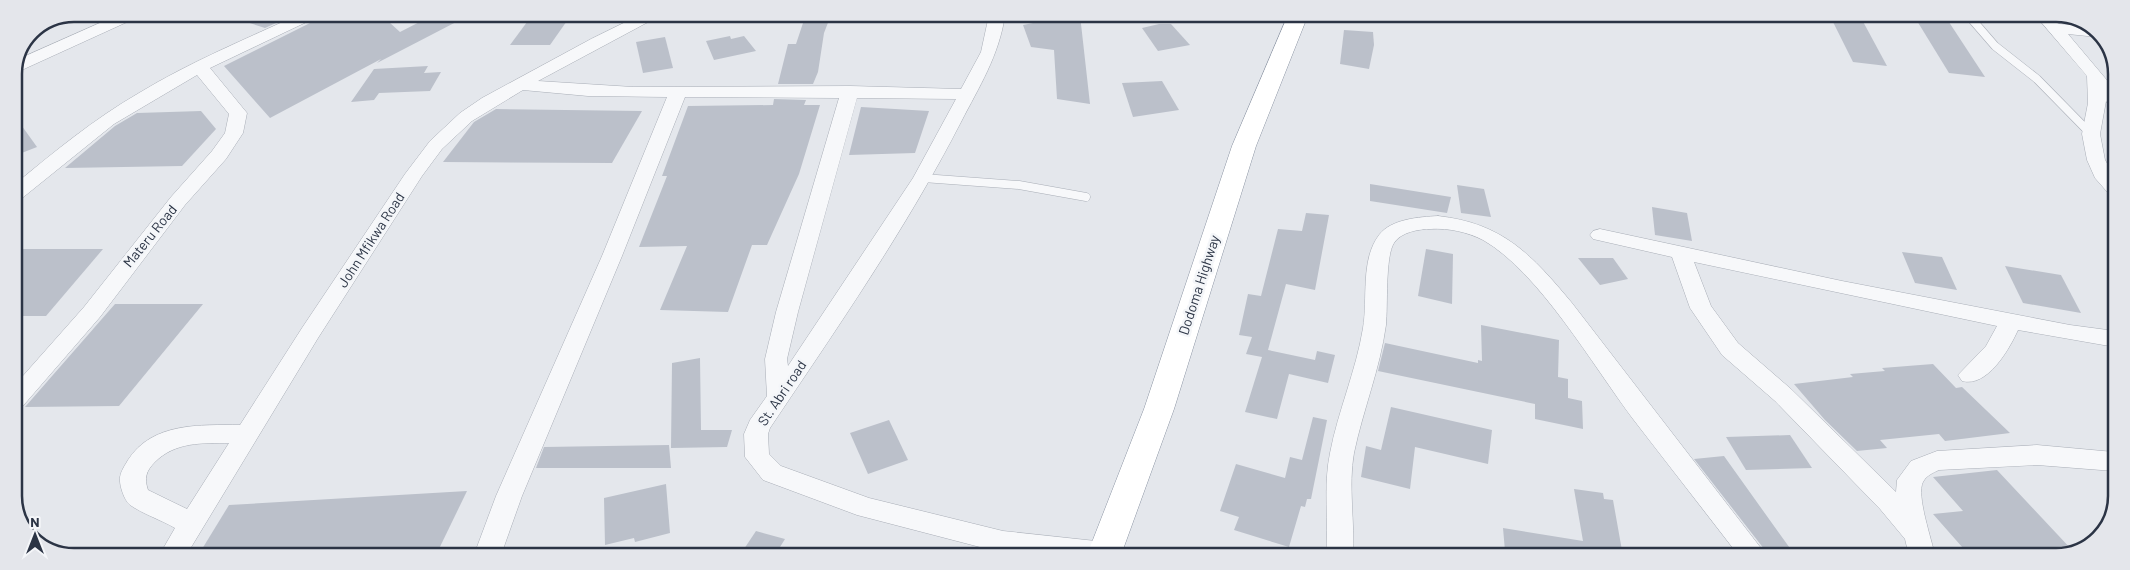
<svg xmlns="http://www.w3.org/2000/svg" width="2130" height="570" font-family="Barlow,sans-serif">
<rect width="100%" height="100%" fill="#e4e7ec"/>
<g fill="#bbc0ca">
<path d="M234,14H296L265,28L234,18Z"/>
<path d="M322,14H349L389,22L400,32L435,14H457L460,20L377,63L381,59L270,118L224,66L318,19Z"/>
<path d="M806,14L831,15L824,33L818,72L813,84H778L788,44H796Z"/>
<path d="M1073,15H1080L1090,104L1057,99L1054,50L1031,47L1023,25Z"/>
<path d="M1830,16H1860L1887,66L1853,62Z"/>
<path d="M1914,16H1945L1985,77L1949,73Z"/>
<path d="M530,18H569L550,45H510Z"/>
<path d="M1159,24H1171L1190,45L1158,51L1142,28Z"/>
<path d="M1344,30L1373,32L1374,45L1369,69L1340,64Z"/>
<path d="M730,36L731,39L744,36L756,51L714,60L706,41Z"/>
<path d="M665,37L673,68L643,73L636,42Z"/>
<path d="M428,66L424,73L441,72L430,91L379,93L374,100L351,102L374,69Z"/>
<path d="M1162,81L1179,110L1133,117L1122,83Z"/>
<path d="M774,99L806,100L804,105H820L799,174L767,245H752L728,312L660,310L687,246L639,247L667,176H662L688,106L773,105Z"/>
<path d="M861,107L929,111L915,153L849,155Z"/>
<path d="M496,109L642,111L612,163L443,162L474,122Z"/>
<path d="M201,111L216,129L182,166L65,168L115,126L137,113Z"/>
<path d="M14,115L37,147L14,156Z"/>
<path d="M1370,184L1451,197L1447,213L1370,201Z"/>
<path d="M1457,185L1484,189L1491,217L1461,213Z"/>
<path d="M1652,207L1687,213L1692,241L1655,235Z"/>
<path d="M1306,213L1329,215L1315,290L1286,284L1268,350L1315,360L1317,351L1335,355L1328,383L1289,374L1277,419L1245,412L1262,357L1246,354L1252,337L1239,335L1248,294L1261,296L1278,229L1302,231Z"/>
<path d="M14,249H103L46,316H14Z"/>
<path d="M1426,249L1453,254L1452,304L1418,296Z"/>
<path d="M1902,252L1942,257L1957,290L1915,283Z"/>
<path d="M1578,258H1613L1628,279L1600,285Z"/>
<path d="M2005,266L2061,275L2081,313L2023,303Z"/>
<path d="M115,304H203L119,406L25,407Z"/>
<path d="M1481,325L1559,340L1558,377L1568,379V398L1582,401L1583,429L1535,419V404L1378,371L1385,343L1478,363V360L1482,361Z"/>
<path d="M700,358L701,430H732L727,447L671,448L672,363Z"/>
<path d="M1933,364L1956,388L1962,387L2010,433L1945,441L1939,434L1880,440L1887,448L1857,451L1825,420L1794,384L1853,377L1850,374L1885,371L1882,368Z"/>
<path d="M1391,407L1492,430L1488,464L1415,447L1410,489L1361,477L1366,446L1381,450Z"/>
<path d="M1313,417L1327,420L1311,499H1307L1305,507L1301,506L1289,547L1234,530L1239,517L1220,511L1236,464L1285,478L1290,457L1302,460Z"/>
<path d="M889,420L908,460L868,474L850,433Z"/>
<path d="M1790,435L1812,468L1746,470L1726,437Z"/>
<path d="M669,445L671,468H536L544,447Z"/>
<path d="M1724,456L1779,533L1792,551L1768,554L1694,459Z"/>
<path d="M1997,470L2072,550L2055,556H1970L1933,514L1963,511L1933,477Z"/>
<path d="M666,484L670,533L635,542L634,538L605,545L604,498Z"/>
<path d="M1574,489L1603,493L1604,499L1613,500L1623,556H1522L1521,554L1505,551L1503,528L1583,541Z"/>
<path d="M467,491L436,555L199,554L229,505Z"/>
<path d="M756,531L785,539L775,555L744,549Z"/>
</g>
<g fill="none" stroke-linecap="round" stroke-linejoin="round">
<defs>
<g id="lane">
<path d="M1969,16L1995,46L2037,79L2091,134"/>
<path d="M923,178L1019,185L1086,197"/>
</g>
<g id="street">
<path d="M120,14H141L138,17L24,69H16L21,58Z"/>
<path d="M300,14H320L317,17L210,68L247,113L243,133L226,159L185,205L100,317L22,407L14,410V386L84,307L171,197L212,151L225,133L229,114L197,75L114,124L21,199L14,201V185C54,152 94,119 139,93C190,62 246,39 300,14Z"/>
<path d="M642,14H663L538,81L633,87L850,86L961,89L981,52L989,15H1005C999,56 979,87 961,122C906,229 837,328 770,428L768,434L769,454L781,466L869,498L1003,531L1105,542L1115,545L1117,555H1023L1003,553L857,515L763,480L745,457L744,434L750,420L767,396L765,359L776,312L839,98L702,97H685L622,256L522,496L501,555H474L496,496L602,256L667,97L588,96L523,90L472,121L442,149L422,176L318,338L187,554H160L175,528C161,520 143,514 130,505C124,500 119,485 120,477C121,471 125,465 128,460C152,422 201,425 240,425L302,328L405,174L430,141L460,113L482,98L591,39ZM857,98L956,99L913,178L788,366L787,359L798,312ZM229,443L187,509L148,490C144,478 146,471 155,462C175,442 202,443 229,443Z"/>
<path d="M2036,16H2052L2059,24L2088,26L2101,35L2097,37L2068,34L2116,91V108L2110,107L2106,101L2100,134L2105,160L2116,178V196L2109,194L2095,178L2087,160L2082,134L2088,103L2087,76Z"/>
<path d="M1438,216C1503,223 1532,255 1572,303L1767,556H1739C1704,510 1668,465 1633,419C1593,366 1539,272 1483,240C1467,232 1449,228 1431,229C1419,229 1401,232 1394,243C1385,257 1388,306 1386,325C1380,369 1363,410 1354,453C1348,486 1355,522 1353,556H1326C1329,522 1323,486 1330,453C1338,411 1356,371 1363,328C1368,299 1360,260 1379,235C1391,219 1419,217 1438,216Z"/>
<path d="M1600,229L1842,281L2070,325L2115,331V347L2018,330C2009,350 1987,388 1962,381L1958,375L1986,346L1997,326L1694,262L1711,306L1738,343L1791,389L1896,492L1897,480L1911,461L1937,451L2037,445L2114,452V471L2037,465L1939,470C1933,473 1927,475 1923,482C1916,495 1932,540 1935,556H1909L1905,539L1880,509L1775,401L1722,355L1690,308L1672,257L1593,239L1590,235L1593,231Z"/>
</g>
<path id="highway" d="M1288,15H1308L1256,146L1174,409L1121,555H1087L1144,409L1232,146Z"/>
</defs>
<use href="#lane" stroke="#a9aeb7" stroke-width="9"/>
<use href="#street" stroke="#a9aeb7" stroke-width="1"/>
<use href="#highway" stroke="#8b94a3" stroke-width="1"/>
<use href="#lane" stroke="#f7f8fa" stroke-width="8"/>
<use href="#street" fill="#f7f8fa" fill-rule="evenodd"/>
<use href="#highway" fill="#fff" fill-rule="evenodd"/>
</g>
<g text-anchor="middle" stroke-width="5" stroke-linejoin="round" paint-order="stroke">
<g font-size="14" fill="#2b3445" stroke="#f4f6f9">
<text transform="translate(150 236) rotate(-51)" y="5">Materu Road</text>
<text transform="translate(371 240) rotate(-57)" y="5">John Mfikwa Road</text>
<text transform="translate(1199 285) rotate(-72)" y="5">Dodoma Highway</text>
<text transform="translate(782 393) rotate(-56)" y="5">St. Abri road</text>
</g>
</g>
<path d="M0 0H2130V570H0ZM74 22H2056A52 52 0 0 1 2108 74V496A52 52 0 0 1 2056 548H74A52 52 0 0 1 22 496V74A52 52 0 0 1 74 22Z" fill="#e4e6eb" fill-rule="evenodd"/>
<path fill="none" stroke="#2b3445" stroke-width="2.5" d="M74 22H2056A52 52 0 0 1 2108 74V496A52 52 0 0 1 2056 548H74A52 52 0 0 1 22 496V74A52 52 0 0 1 74 22Z"/>
<g transform="translate(35 535)" stroke="#f4f6f9" stroke-width="4" paint-order="stroke">
<path d="M0-4L9 19L0 12L-9 19Z" fill="#2b3445"/>
<text y="-8" font-size="14" font-weight="bold" text-anchor="middle" fill="#2b3445">N</text>
</g>
</svg>
